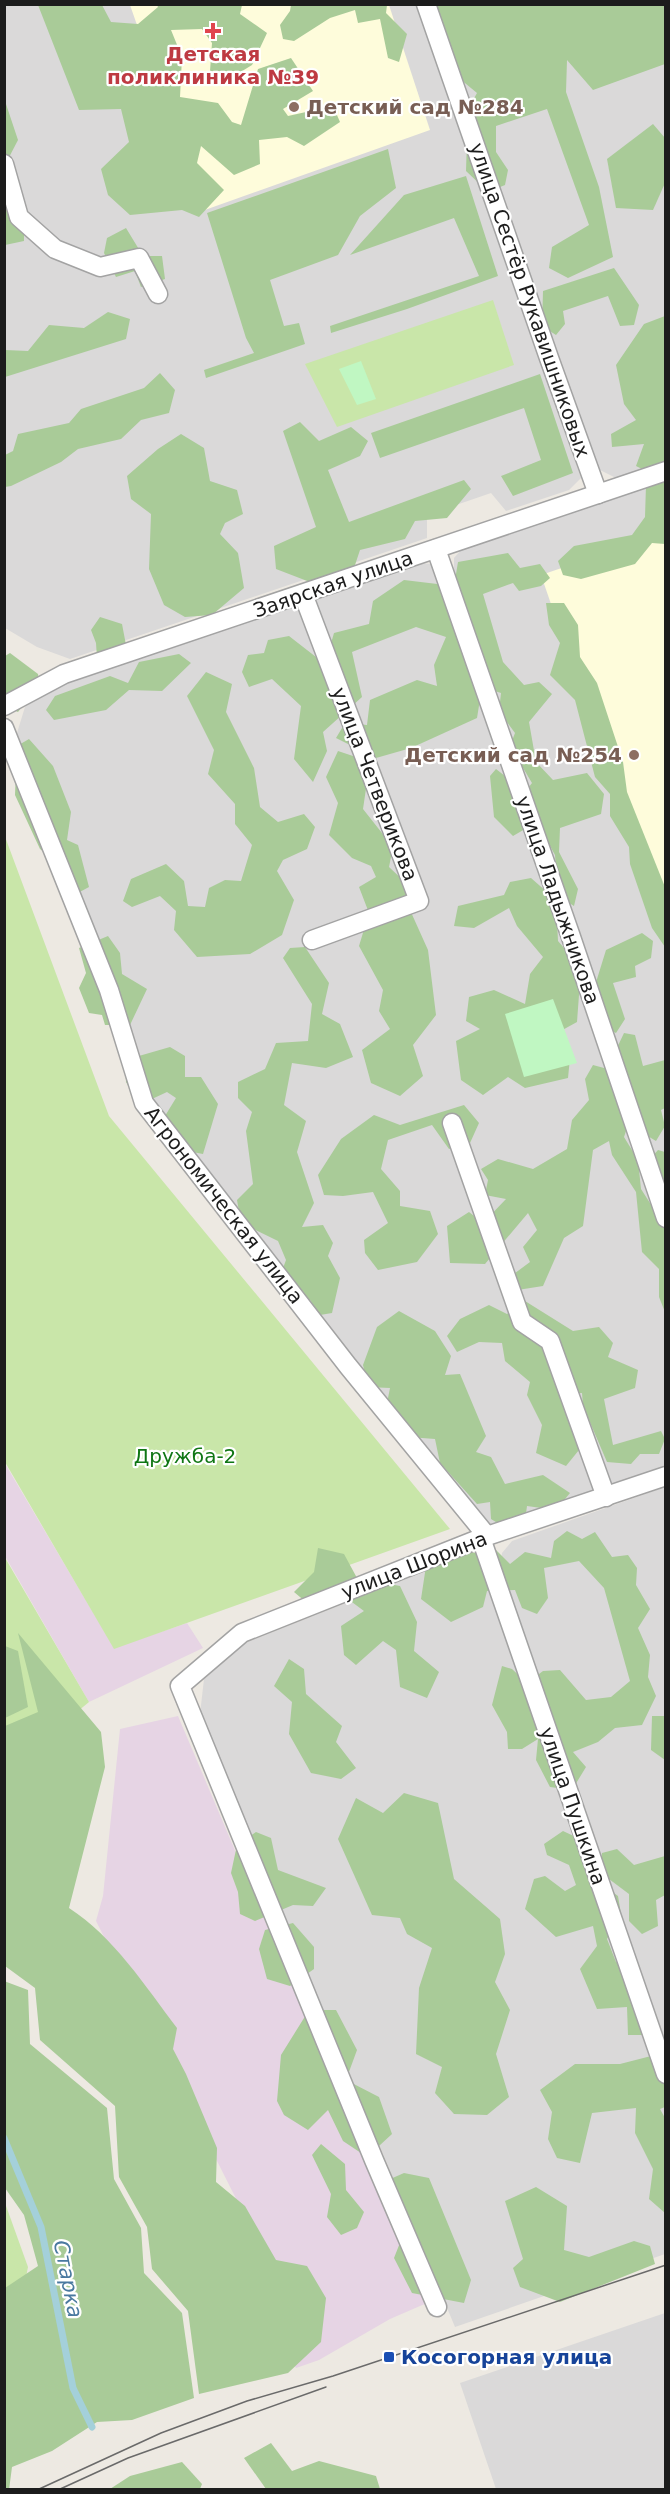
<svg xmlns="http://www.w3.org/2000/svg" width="670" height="2494" font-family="'DejaVu Sans',sans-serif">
<rect width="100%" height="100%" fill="#ede9e2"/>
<g fill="#dad9d9">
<path d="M5,5H417L581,478L569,490L506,511L491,493L427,515V538L70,659L37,647L5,628Z"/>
<path d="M435,5H665V462L618,479L598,469Z"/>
<path d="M665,480V1186L454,571V558L461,550Z"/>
<path d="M420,563L432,564L439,575L665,1237V1467L490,1528L360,1373L149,1095L94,927L17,733L25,707L52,688Z"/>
<path d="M665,1487V2051L500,1571L502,1553L512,1541Z"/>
<path d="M462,1557L487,1579L665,2099V2254L455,2327L200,1714L204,1679L245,1643Z"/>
<path d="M665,2313V2489H496L460,2383Z"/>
</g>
<g fill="#e6d4e4">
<path d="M4,1462L114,1648L187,1623L203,1648L89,1702L5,1556Z"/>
<path d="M178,1716L427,2303L390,2319L319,2360L296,2368L284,2349L277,2280L96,1921L103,1896L120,1729Z"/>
</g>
<g fill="#fefcdb">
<path d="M130,5H389L430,130L202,211Z"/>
<path d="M665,533V935L541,575Z"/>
</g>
<g fill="#c9e6a9">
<path d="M493,300L514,365L337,427L305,364Z"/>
<path d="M4,834L109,1116L450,1529L114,1649L5,1462Z"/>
<path d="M4,1556L89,1702L13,1765L4,1864Z"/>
<path d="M5,2203L28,2267L5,2383Z"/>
</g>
<g fill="#a9cb98">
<path d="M38,5H102L111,22L138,24L158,7L157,5H242L240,14L267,33L252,65L226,81L210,71L212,43L202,29L171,30L182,57L180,97L218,103L232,122L241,125L258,69L291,58L313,91L283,109L288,116L333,106L340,122L304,146L287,137L259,140L260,164L234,175L201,146L197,163L224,190L199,217L182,210L130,215L108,195L101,169L129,142L121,109L79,110Z"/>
<path d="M291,5H387L386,13L407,34L399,62L388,58L380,19L358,23L355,10L330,18L294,41L283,39L280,25L290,11Z"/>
<path d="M434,5H665V64L593,90L567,60L566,92L599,187L613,257L568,278L549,268L552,247L589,225L547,109L496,126V152L508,170L505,185L488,192L466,171L468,109L477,93L454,74Z"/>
<path d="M4,98L18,140L5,165H4Z"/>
<path d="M653,124L665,138V183L653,210L616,208L607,159Z"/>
<path d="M388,149L396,188L360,216L338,255L270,280L284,326L299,323L305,344L206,378L204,370L254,353L246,338L207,213Z"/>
<path d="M466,176L498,276L407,309L331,333L330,326L479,276L454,218L350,255L404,195Z"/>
<path d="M4,192L24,212V241L5,245Z"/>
<path d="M126,228L143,256H162L165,279L141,287L135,271L116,277L104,253L107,238Z"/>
<path d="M614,268L639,305L634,325L620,326L608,296L563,311L565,324L556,335L542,326L543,291Z"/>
<path d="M108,312L130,319L126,339L5,377V350L28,351L49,325L84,328Z"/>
<path d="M665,316V466L650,473L636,466L644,444L612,447L611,434L636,420L624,404L616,365L644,324Z"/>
<path d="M160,373L175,390L169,413L141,420L121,439L78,449L61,462L11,486L5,487V455L13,451L18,434L69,423L81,409L144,388Z"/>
<path d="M540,374L573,473L513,496L501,476L541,460L524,408L380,458L371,433Z"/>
<path d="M300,422L319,441L351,427L368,441L360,456L328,470L349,522L464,480L471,489L447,518L415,521L405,539L360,550L353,571L315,584L276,569L274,546L316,527L283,431Z"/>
<path d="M181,434L204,448L210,481L237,490L243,514L225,523L220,534L238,553L244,588L212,615L185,617L164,605L149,569L151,514L131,499L127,476L158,449Z"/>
<path d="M665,477V544L652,543L635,564L581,579L563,575L558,561L574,546L632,535L645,517L646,485Z"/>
<path d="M508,553L520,568L540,564L550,578L541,586L519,591L513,583L483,594L503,662L524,685L539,682L552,694L529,722L536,762L553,780L587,773L604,794L601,814L560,828L559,852L578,889L574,906L558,896L555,855L537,822L513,836L494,817L490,776L496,769L525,792L532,783L510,746L515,733L499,711L501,693L482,687L477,718L411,748L376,758L336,738L345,723L367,725L370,700L417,680L437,686L434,665L446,637L416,627L352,652L362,697L323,732L327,751L313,782L294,759L301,706L272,679L249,687L242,672L248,655L264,653L268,640L289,636L325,664L334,633L369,624L373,601L404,580L454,586L458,562Z"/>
<path d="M546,603H564L578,625L580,657L597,683L623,762L627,792L665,887V971V947L652,928L630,864L629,847L610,816V794L595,777L575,700L550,675L560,643L549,625Z"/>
<path d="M100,617L122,624L126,645L97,658L96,643L91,630Z"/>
<path d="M10,653L38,674L39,684L18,712L5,706V656Z"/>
<path d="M179,654L191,663L162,691L129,690L106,710L54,720L46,710L55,696L110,676L128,683L139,662Z"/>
<path d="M206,672L232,684L226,712L254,768L260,807L278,822L304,814L315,827L307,849L283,860L277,871L294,900L282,935L250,954L197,957L174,930L176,911L160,896L132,907L123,901L131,879L166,864L184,881L188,906L205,907L209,888L225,880L241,881L252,845L235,824V804L208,774L214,750L187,696Z"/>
<path d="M29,739L53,766L71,812L67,840L78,845L89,887L76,894L51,857L40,849L15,795L17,746Z"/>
<path d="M338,751L356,757L367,782L363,809L393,847L389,867L407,884L410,910L428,950L436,1015L413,1045L423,1076L400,1096L371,1083L362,1050L390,1029L379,1011L383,990L359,946L369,913L359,887L376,877L371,866L352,858L329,835L338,803L326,777Z"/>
<path d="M531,878L556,900L558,941L581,968L577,1022L557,1033L570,1058L568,1078L525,1088L508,1077L483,1095L461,1080L456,1041L480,1029L466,1021L469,997L494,990L525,1004L530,974L543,957L517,926L509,908L474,928L454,926L458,906L504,895L510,882Z"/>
<path d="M642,933L653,941L651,958L635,966L636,977L613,983L625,1019L616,1033L606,1028L593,992L606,950Z"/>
<path d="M108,936L120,953L122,974L147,989L130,1025H105L102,1015L89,1013L79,988L86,973L79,948Z"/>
<path d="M305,947L329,983L322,1014L340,1024L353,1057L326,1068L292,1063L284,1105L306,1121L297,1152L314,1203L302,1227L323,1225L333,1243L328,1256L340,1278L332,1313L320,1315L310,1300L287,1302L276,1287L286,1260L278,1241L241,1223L237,1200L253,1184L246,1131L252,1112L238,1098V1082L265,1069L276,1043L308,1041L312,1004L283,958L290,948Z"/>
<path d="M624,1033L635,1035L643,1066L665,1060V1108L661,1110L665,1126L656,1141L641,1132L615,1052Z"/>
<path d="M170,1047L185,1056V1077H201L218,1104L203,1154L171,1148L157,1129L176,1098L167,1092L139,1105L126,1082L125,1060Z"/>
<path d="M593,1065L615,1071L630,1119L624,1137L638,1160L641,1189L664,1225L665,1312L659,1297V1269L642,1252L636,1192L612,1155L609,1141L593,1150L583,1226L564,1238L543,1286L505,1292L503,1282L530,1262L523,1247L537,1230L528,1213L485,1264L450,1263L447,1226L469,1212L483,1223L506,1199L485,1195L488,1180L481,1169L498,1159L533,1169L567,1149L572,1120L589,1100L585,1079Z"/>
<path d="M464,1105L479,1123L470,1143L449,1149L432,1125L388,1140L381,1169L400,1191V1206L430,1211L438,1234L417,1262L378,1270L365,1253L364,1240L388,1223L373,1192L343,1196L324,1195L318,1175L341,1139L374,1115L400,1125Z"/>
<path d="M658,1150L665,1152V1197L650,1159Z"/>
<path d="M525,1301L573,1331L599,1327L613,1343L608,1357L638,1370L635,1388L604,1399L613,1445L661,1431L665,1439L659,1454H640L631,1464L607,1462L583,1406L582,1393L561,1395L579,1450L566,1466L536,1453L542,1425L527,1395L530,1382L505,1361L502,1343L479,1342L457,1352L447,1336L460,1319L489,1305L507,1314Z"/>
<path d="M399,1311L435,1331L451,1356L445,1375L460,1374L486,1436L476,1452L491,1457L505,1484L543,1475L570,1493L556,1510L527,1506L524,1528L512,1532L491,1519L490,1502L477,1504L440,1463L435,1439L409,1437L386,1408L390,1388L368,1387L363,1365L377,1327Z"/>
<path d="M567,1531L582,1539L595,1532L612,1557L628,1555L637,1568L636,1585L650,1609L638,1628L650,1655L648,1677L656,1696L642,1725L615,1728L598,1742L573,1752L586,1767L572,1790L550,1787L536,1760L538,1739L522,1749H508L507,1732L492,1705L502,1666L512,1669L527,1683L543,1671L560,1670L586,1700L611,1697L630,1681L604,1588L579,1561L544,1568L548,1598L537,1614L522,1608L515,1590L487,1591L483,1607L451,1622L421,1599L426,1566L452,1545L474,1553L491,1545L510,1564L525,1552L551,1558L554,1541Z"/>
<path d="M318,1548L344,1554L357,1578L400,1586L417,1622L414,1651L439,1672L427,1698L400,1687L396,1650L383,1641L356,1665L344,1655L341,1626L364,1611L333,1588L306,1602L294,1592L314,1572Z"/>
<path d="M18,1633L101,1732L105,1767L69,1908C114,1937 145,1986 177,2028L173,2049L186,2074L217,2148L216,2182L245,2206L276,2260L307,2266L326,2298L321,2342L288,2373L199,2394L188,2311L152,2269L147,2227L119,2177L115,2106L40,2040L35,1988L5,1966V1726L38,1712Z"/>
<path d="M5,1646L18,1651L28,1707L5,1718Z"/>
<path d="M289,1659L304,1669L306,1694L342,1726L336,1742L356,1768L341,1779L311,1773L289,1734L292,1702L274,1686Z"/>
<path d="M652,1716H665V1760L651,1750Z"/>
<path d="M404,1793L438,1803L454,1879L500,1919L505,1954L495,1982L510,2010L496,2054L509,2097L487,2115L454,2114L435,2093L442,2067L416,2054L419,1988L432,1948L407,1934L400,1918L372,1915L338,1839L356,1798L383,1813Z"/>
<path d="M563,1831L580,1839L594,1879L618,1896L621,1914L607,1939L616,1962L641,1973L655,2012L648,2035H628L627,2007L597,2009L580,1969L597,1946L593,1926L556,1937L525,1909L534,1879L545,1876L565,1891L576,1885L569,1865L547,1855L544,1844Z"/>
<path d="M256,1832L271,1838L278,1870L326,1888L313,1906L293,1905L255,1921L240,1914L238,1892L231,1873L237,1845Z"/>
<path d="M617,1849L634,1865L665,1856V1895L656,1900L658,1926L642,1934L629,1921V1894L601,1873L602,1853Z"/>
<path d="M293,1923L314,1947V1969L290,1986L267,1979L259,1949L265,1930Z"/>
<path d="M4,1981L28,1990L30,2044L107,2108L114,2179L141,2228L144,2273L182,2313L194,2398L132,2420L97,2422L52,2451L12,2467L9,2490L4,2489L5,2288L38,2266L24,2215L5,2188Z"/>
<path d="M309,2010H336L357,2050L346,2080L379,2097L392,2134L367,2157L343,2141L328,2110L308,2130L284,2115L277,2101L281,2055Z"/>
<path d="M655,2055L665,2059V2107L660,2109L665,2118V2213L649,2199L653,2169L635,2133L636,2108L592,2113L580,2163L557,2158L548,2139L552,2112L540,2090L575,2064H620Z"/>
<path d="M321,2144L345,2164L346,2190L364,2212L357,2228L341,2235L327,2217L331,2194L312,2155Z"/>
<path d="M404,2173L429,2178L471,2280L464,2303L412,2293L394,2258L407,2225L388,2180Z"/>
<path d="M536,2187L567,2206L564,2250L589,2257L634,2241L650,2246L655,2264L560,2302L520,2287L513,2268L523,2259L505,2201Z"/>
<path d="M271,2443L292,2471L319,2461L376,2476L380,2489H266L244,2458Z"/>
<path d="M182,2462L202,2484L200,2489H110L130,2476Z"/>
</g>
<g fill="#c0f7c2">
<path d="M361,361L376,399L357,405L339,369Z"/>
<path d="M553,999L577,1063L524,1077L505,1014Z"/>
</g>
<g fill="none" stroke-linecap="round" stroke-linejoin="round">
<path stroke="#a4d0da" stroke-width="7" d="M4,2138L41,2227L73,2388L92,2427"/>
<defs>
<g id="minor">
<path d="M426,4L549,358L598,494"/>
<path d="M4,164L19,217L55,249L100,267L139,258L158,294"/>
<path d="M436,549L570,934L666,1218"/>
<path d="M303,594L419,901L312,940"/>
<path d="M4,706L64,674L666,471"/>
<path d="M4,728L109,990L144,1103L348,1366L487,1536"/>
<path d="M452,1123L522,1322L550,1341L606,1497"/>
<path d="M481,1538L666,2074"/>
<path d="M437,2307L374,2160L180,1686L242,1633L481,1538L666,1476"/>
</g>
</defs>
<use href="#minor" stroke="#a3a3a3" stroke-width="21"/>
<use href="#minor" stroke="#fff" stroke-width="18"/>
<g stroke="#6a6a6a" stroke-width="1.5">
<path d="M37,2490L161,2433L247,2401L333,2376L666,2265"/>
<path d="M58,2490L128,2458L326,2387"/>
</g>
</g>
<path fill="#e0444e" stroke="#fff" stroke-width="2" d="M210 22h6v6h6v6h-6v6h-6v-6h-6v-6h6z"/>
<g fill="#8d6e63" stroke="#fff" stroke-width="2">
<circle cx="294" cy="107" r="6"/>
<circle cx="634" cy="755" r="6"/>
</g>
<rect fill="#1a4fb4" stroke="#fff" stroke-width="2" x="383" y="2351" width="12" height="12" rx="3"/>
<g text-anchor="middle" stroke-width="4.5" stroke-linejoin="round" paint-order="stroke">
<g font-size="20" font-weight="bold" fill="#be3a42" stroke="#fff">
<text x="213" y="61">Детская<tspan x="213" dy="23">поликлиника №39</tspan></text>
</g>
<g font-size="20" font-weight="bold" fill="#785e54" stroke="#fff" text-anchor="start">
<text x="306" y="114">Детский сад №284</text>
<text x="622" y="762" text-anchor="end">Детский сад №254</text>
</g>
<g font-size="20" fill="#1c1c1c" stroke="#fff">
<text transform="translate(530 300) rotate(71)" y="7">улица Сестёр Рукавишниковых</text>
<text transform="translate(333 584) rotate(-19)" y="7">Заярская улица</text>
<text transform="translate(375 784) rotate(69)" y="7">улица Четверикова</text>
<text transform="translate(558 900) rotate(71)" y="7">улица Ладыжникова</text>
<text transform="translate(224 1205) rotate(52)" y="7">Агрономическая улица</text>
<text transform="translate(414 1565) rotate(-21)" y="7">улица Шорина</text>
<text transform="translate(573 1806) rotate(71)" y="7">улица Пушкина</text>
</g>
<g font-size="20" fill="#0f7614" stroke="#fff">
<text x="185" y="1463">Дружба-2</text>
</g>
<g font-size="20" font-weight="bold" fill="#164399" stroke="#fff" text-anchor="start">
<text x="401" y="2364">Косогорная улица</text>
</g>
<g font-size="21" font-style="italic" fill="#4a79a0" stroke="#fff">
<text transform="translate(68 2279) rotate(79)" y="7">Старка</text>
</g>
</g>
<rect width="670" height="2494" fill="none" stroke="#1c1c1c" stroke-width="12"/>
</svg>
